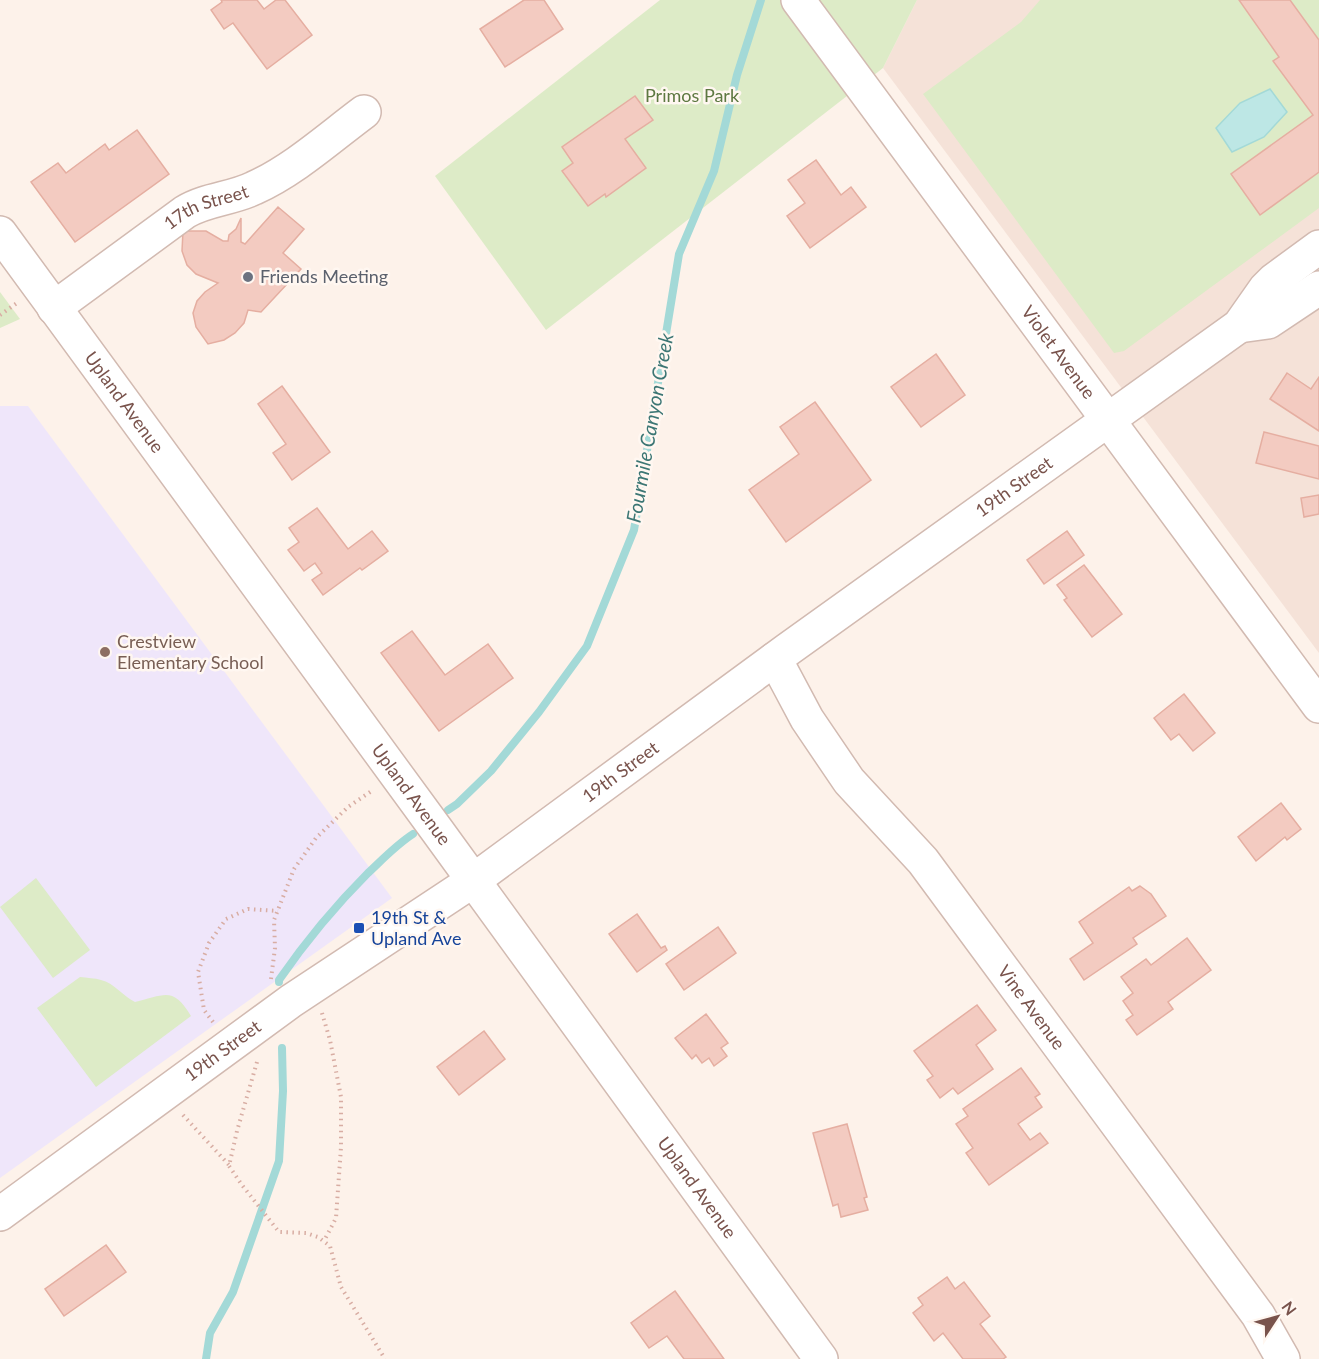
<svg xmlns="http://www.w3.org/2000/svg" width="1319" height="1359" font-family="Lato,sans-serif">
<rect width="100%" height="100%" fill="#fdf2ea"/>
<path fill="#f5e2d8" d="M917,0H1319V653L883,68Z"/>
<path fill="#efe6fa" d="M0,406H28L392,898L0,1178Z"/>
<g fill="#ddebc7">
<path d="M660,0H917L883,68L546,330L435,176Z"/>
<path d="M1040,0H1319V208L1124,351L1114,353L923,94L1021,22Z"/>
<path d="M0,292L20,319L0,328Z"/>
<path d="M36,878L90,950L53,978L0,907Z"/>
<path d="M80,977C87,978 95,978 101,980C114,983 123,996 135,1002C165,995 173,986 191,1016L96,1087L37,1008Z"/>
</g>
<path fill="#bde7e5" stroke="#a3d9d7" stroke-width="1.5" d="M1270,89L1287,112L1264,137L1232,152L1216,128L1240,103Z"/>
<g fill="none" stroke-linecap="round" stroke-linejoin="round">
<g stroke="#a3d9d7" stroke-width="8">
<path d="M448,810L457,804L491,771L539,712L587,646L634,530L679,254L714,171L737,75L761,0"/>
<path d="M279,982V980C306,941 335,906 368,873C383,859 396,845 413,834"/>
<path d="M206,1359L210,1333L233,1292L279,1161L283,1091L282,1048"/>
</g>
</g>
<g fill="#f3cbc1" stroke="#e5aea1" stroke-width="1.5">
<path d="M221,0H257L264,9L276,0H285L312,35L267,69L233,23L224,29L211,10L222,2Z"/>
<path d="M524,0H544L563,29L505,67L480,29Z"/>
<path d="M1239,0H1290L1319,40V172L1260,215L1231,174L1313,115L1273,61L1279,57Z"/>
<path d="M635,96L653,120L625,139L646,168L606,197L605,194L588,206L562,171L573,163L562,147Z"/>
<path d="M137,130L169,174L75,242L31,182L58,163L66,173L105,144L109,150Z"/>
<path d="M816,160L841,195L851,187L866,207L810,248L787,216L805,203L788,180Z"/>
<path d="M278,207L304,229L283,253L301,269L261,312L248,310L244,323L235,333L224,340L208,344L196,327L193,313L197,301L205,292L218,283L196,274L187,265L182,251L183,231H206L223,241H228L229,235L236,229L241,218V242L245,244Z"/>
<path d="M936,354L965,395L921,427L891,387Z"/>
<path d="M1287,373L1311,389L1319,377V431L1270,399Z"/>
<path d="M282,386L330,452L292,480L273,453L286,444L258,404Z"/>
<path d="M815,402L871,480L786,542L749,490L799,454L780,427Z"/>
<path d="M1264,432L1319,446V479L1256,463Z"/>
<path d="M1319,495V514L1304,517L1301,498Z"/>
<path d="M317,508L348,549L372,531L388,551L362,570L360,568L323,595L312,580L322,573L315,563L304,571L288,550L299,542L289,528Z"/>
<path d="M1067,531L1084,555L1044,584L1027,560Z"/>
<path d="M1084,565L1122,614L1092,637L1064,600L1067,598L1057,585Z"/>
<path d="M412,631L445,675L488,644L513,678L439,731L381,653Z"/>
<path d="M1184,694L1215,733L1193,751L1179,734L1171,740L1154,718Z"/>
<path d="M1281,803L1301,829L1287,840L1285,837L1256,861L1238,837Z"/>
<path d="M1140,886L1151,894L1166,916L1133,938L1137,944L1084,980L1070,959L1093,943L1079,922L1129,887L1132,891Z"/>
<path d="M637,914L661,948L665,946L667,950L637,972L609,934Z"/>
<path d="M718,927L736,953L684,990L666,964Z"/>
<path d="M1187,938L1211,970L1168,1002L1173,1009L1137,1035L1126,1020L1133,1015L1123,1001L1133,993L1121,977L1146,959L1151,965Z"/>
<path d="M977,1005L996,1030L976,1045L993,1069L958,1094L953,1088L940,1098L927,1080L933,1076L914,1051Z"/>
<path d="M706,1014L728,1043L721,1048L727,1056L714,1066L709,1058L702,1063L696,1055L692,1059L675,1038Z"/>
<path d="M484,1031L505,1059L459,1095L437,1067Z"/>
<path d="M1021,1068L1040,1094L1035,1097L1042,1107L1018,1124L1030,1140L1040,1133L1048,1143L989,1185L966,1153L973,1148L956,1124L968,1116L963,1109Z"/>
<path d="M847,1124L867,1197L864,1198L868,1210L841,1217L838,1204L833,1206L813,1133Z"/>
<path d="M106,1245L126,1272L64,1316L45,1289Z"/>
<path d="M947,1277L955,1289L964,1282L990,1316L980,1324L1006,1357L1003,1359H963L943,1333L934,1341L913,1313L923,1305L918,1298Z"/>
<path d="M675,1291L724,1359H684L667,1336L649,1348L631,1323Z"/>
</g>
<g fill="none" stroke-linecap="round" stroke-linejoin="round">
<defs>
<g id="minor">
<path id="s1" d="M798,0L1319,706"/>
<path id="s2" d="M0,233L436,829L821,1359"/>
<path id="s3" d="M54,308L185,212C206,199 232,199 254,188C294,170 329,138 364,112"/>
<path d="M1239,326L1268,322L1319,288"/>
<path id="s4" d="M775,659L807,719L849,781L923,861L1258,1315L1283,1359"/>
<path id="s5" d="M0,1214L291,1001L474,880L787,650L1239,326L1265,289L1274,280L1319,247"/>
</g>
</defs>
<use href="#minor" stroke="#d2bab1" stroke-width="36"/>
<g stroke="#d8ada3" stroke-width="4" stroke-dasharray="1.5 4.5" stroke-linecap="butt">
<path d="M0,315L17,303"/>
<path d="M271,979L275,948L274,920L294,869L316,838L348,807L373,790"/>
<path d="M322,1013L330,1040L341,1097V1147L336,1218L324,1241"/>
<path d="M213,1022L204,1010L198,972L209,943L226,919L248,909L278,911"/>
<path d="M257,1062L237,1131L229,1166L242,1185L279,1232L306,1233L318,1237L330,1246L341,1287L385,1359"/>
<path d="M183,1115L229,1165"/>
</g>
<use href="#minor" stroke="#fff" stroke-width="33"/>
</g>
<circle fill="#6b7280" stroke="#fff7f1" stroke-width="2" cx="248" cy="277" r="6"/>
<circle fill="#8d6e63" stroke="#fff7f1" stroke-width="2" cx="105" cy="652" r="6"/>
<rect fill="#1a4fb4" stroke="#fff7f1" stroke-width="2" x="353" y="922" width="12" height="12" rx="3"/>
<g text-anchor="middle" stroke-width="5" stroke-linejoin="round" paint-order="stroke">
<g font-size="18" fill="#5d7841" stroke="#fff7f1">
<text x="692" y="102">Primos Park</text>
</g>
<g font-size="18" fill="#79534c" stroke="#fff7f1">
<text dy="6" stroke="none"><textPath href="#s3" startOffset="184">17th Street</textPath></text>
<text dy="6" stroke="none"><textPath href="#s1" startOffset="438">Violet Avenue</textPath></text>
<text dy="6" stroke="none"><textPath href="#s2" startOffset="210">Upland Avenue</textPath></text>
<text dy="6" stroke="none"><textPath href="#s5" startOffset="1248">19th Street</textPath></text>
<text dy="6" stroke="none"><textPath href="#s5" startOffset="762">19th Street</textPath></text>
<text dy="6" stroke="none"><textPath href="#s2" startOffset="696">Upland Avenue</textPath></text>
<text dy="6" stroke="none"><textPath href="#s4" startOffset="434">Vine Avenue</textPath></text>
<text dy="6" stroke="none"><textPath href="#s5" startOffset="276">19th Street</textPath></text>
<text dy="6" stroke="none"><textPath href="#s2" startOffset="1182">Upland Avenue</textPath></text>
</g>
<g font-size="18" fill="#5b616d" stroke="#fff7f1" text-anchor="start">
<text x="260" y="283">Friends Meeting</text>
</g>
<g font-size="18" fill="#785e54" stroke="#fff7f1" text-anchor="start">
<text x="117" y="648">Crestview<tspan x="117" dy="21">Elementary School</tspan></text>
</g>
<g font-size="18" fill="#164399" stroke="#fff7f1" text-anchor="start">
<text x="371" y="924">19th St &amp;<tspan x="371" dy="21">Upland Ave</tspan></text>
</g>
<g font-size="20" font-style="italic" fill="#3c7674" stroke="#fff7f1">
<text transform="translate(650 428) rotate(-80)" y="7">Fourmile Canyon Creek</text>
</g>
</g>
<g transform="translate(1277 1317) rotate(54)" stroke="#fff7f1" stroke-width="4.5" paint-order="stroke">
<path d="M0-4.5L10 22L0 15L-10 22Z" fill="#79534c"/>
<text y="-9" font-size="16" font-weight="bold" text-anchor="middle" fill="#79534c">N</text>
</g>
</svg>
